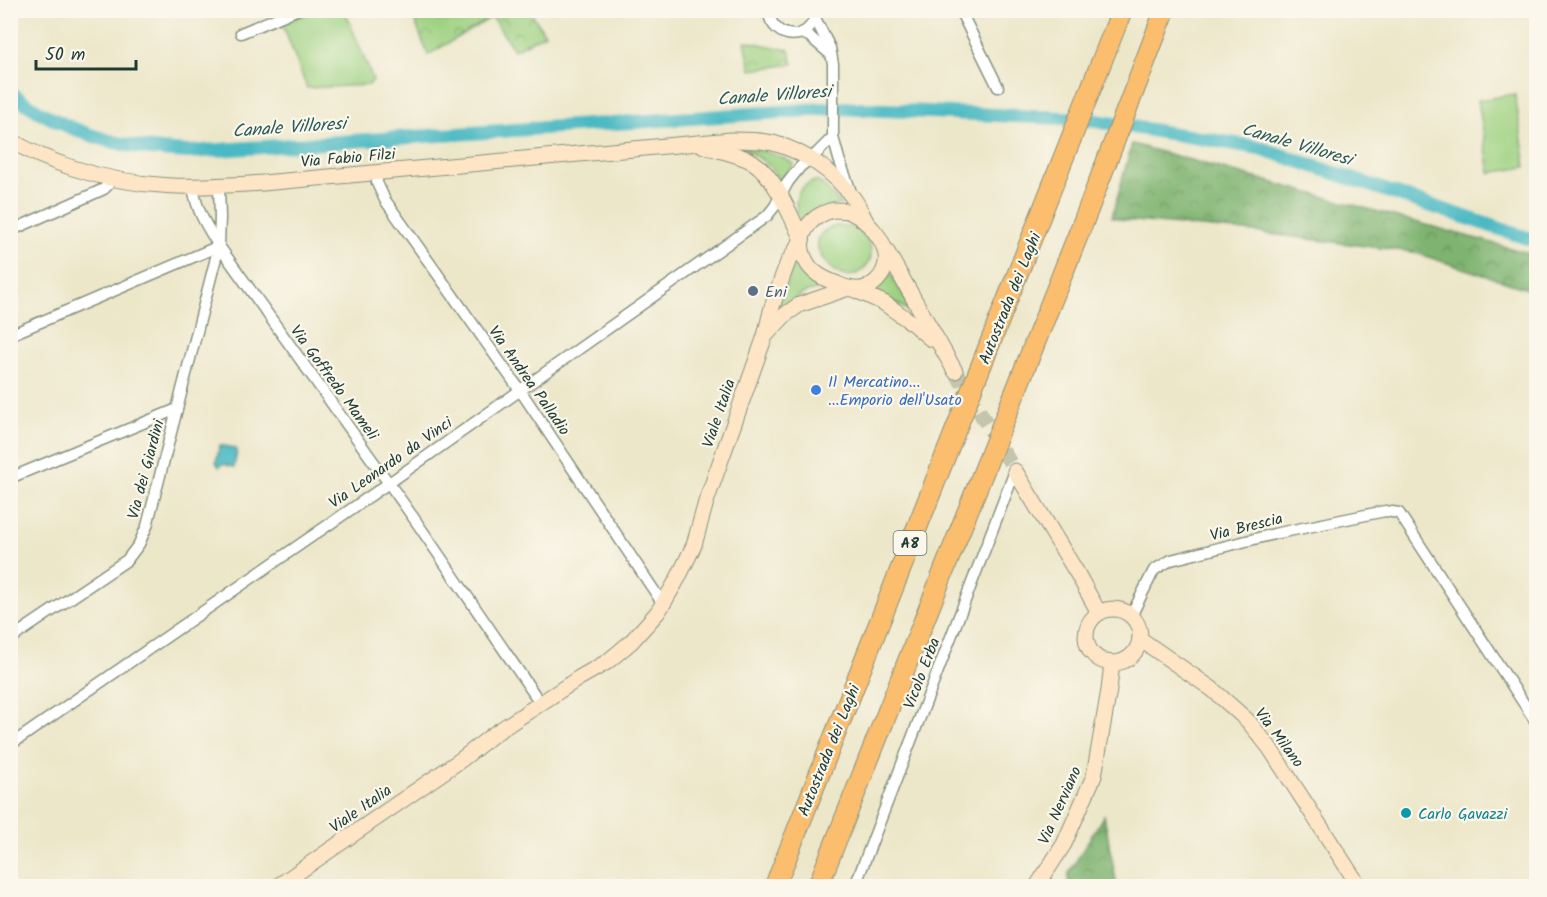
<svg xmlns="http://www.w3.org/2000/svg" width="1547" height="897" font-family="Kalam,sans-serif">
<defs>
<pattern id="forest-crowns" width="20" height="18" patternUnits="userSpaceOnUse" patternTransform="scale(1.5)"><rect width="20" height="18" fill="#7eb36f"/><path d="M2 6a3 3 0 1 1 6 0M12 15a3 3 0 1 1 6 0" fill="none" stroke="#67935c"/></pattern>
<pattern id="park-crowns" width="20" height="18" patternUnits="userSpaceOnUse" patternTransform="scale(1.5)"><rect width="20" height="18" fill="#9ed181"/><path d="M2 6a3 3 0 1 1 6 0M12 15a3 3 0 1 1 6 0" fill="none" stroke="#80ab6a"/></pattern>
</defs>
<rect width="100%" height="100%" fill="#fbf7ec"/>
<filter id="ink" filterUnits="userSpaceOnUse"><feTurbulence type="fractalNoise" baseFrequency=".0167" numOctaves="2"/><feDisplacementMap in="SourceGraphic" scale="12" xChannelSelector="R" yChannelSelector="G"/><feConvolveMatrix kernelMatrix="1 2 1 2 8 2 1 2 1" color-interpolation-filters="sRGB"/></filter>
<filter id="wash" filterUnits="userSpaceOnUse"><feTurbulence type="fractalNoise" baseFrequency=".008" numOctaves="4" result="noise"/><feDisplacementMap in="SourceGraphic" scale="24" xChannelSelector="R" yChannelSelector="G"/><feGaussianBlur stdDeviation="1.35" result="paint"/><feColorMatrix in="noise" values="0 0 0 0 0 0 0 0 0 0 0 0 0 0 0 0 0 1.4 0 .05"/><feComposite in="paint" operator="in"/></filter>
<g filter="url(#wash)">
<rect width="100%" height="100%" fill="#ede7ca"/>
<g fill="#9ed181" stroke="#5e875a" stroke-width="1.5">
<path d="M314,11H345L373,80L369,85L307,88L282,23Z"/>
<path d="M1515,94L1526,167L1490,173L1478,100Z"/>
<path d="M739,147C758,150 778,153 794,164L779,182C772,164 756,155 739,147Z"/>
<path d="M816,181L822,184L841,204L815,210L801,221C792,204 795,186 816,181Z"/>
<path d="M837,226C843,226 850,226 855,229C873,237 877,259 861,271C857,274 852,276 848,276C827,275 798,234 837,226Z"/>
<path d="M796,257L809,276L823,288L804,293L778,309Z"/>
<path d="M890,272L913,313L889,299L873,292Z"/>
</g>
<g fill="url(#forest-crowns)" stroke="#4e7852" stroke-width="1.5">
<path d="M1132,144L1536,255V292L1413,252L1246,231L1124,220L1112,217Z"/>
<path d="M1104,815L1117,886H1068L1069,873Z"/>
</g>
<g fill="url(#park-crowns)" stroke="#5e875a" stroke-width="1.5">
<path d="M411,11H530L545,34L514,50L492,17L428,55Z"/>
<path d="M745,41L789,50L793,64L751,70Z"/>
</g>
<path fill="#4bb9c3" stroke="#357b7c" stroke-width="1.5" d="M220,445L234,448L237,452L234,467L223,464L219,467L216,462Z"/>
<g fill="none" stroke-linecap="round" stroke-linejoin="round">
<path stroke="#4bb9c3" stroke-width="14" d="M10,92C46,120 93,140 138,147C155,150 172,151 189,152L840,108L1084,119L1260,148L1536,241"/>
</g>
</g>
<g filter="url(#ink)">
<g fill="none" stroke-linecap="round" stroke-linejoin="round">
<path stroke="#c4c5ac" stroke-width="15" stroke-dasharray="15 8" stroke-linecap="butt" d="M955,371L1015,471"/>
<defs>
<g id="street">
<path d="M768,10C772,43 814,43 816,10"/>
<path d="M960,10L998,87"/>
<path d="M815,18L830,48L833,64V137L839,159L850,189"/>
<path d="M241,33L296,10"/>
<path d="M801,33L809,36L829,53"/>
<path d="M377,173V183L385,200L524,396L663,604"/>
<path d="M193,187C197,212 206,225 219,246L413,517L541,704"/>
<path d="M10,231L104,189L108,185L111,179"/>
<path d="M10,335L219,246"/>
<path d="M10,478L177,409"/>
<path d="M1131,616L1154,570L1171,560L1274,534L1385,511L1399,513L1536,722"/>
<path d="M10,639L127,560L139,544L147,526L219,246L220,217L219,187"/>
<path d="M10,745L389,483L767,216L775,206L788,182L800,167L817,153L833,137"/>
<path d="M855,886L1015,471"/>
</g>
<g id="secondary">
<path d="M10,140C30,152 51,161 73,168C139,190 195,188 263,183L731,140C745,140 760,140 773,143C803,151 835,172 853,198C859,205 862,215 867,223"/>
<path d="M704,146C720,151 739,154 753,162C775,176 791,216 802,240"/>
<path d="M834,210C841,210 847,210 852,213C867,220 884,239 886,255C888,274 872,292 852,289C846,288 840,285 835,283C823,278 812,273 806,261C793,237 810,215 834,210Z"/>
<path d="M886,250L955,371"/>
<path d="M853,289L884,303L911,322L931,339"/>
<path d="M765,336L786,314L799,305L849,288"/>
<path d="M1015,471L1077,573L1099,613"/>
<circle cx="1113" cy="636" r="27"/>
<path d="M1140,639L1212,689L1248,721L1269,747L1359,886"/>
<path d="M278,886L462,759L494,734L579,678L607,662L631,642L657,613L663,604L678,578L694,545L706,502L765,336L772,307L783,275L788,262L802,240"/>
<path d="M1037,886L1064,844L1094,776L1109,690L1112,663"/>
</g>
<g id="highway">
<path d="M775,886C888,594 1007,303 1122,10"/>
<path d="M818,886L1084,220L1165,10"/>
</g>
</defs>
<use href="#street" stroke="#86927f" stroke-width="13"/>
<use href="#secondary" stroke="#86927f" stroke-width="17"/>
<use href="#highway" stroke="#86927f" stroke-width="22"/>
<use href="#street" stroke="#fff" stroke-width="10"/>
<use href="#secondary" stroke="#fde5c5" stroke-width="15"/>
<use href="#highway" stroke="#fbbd6e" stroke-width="20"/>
</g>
</g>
<circle fill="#5c6f8a" stroke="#fbf7ec" stroke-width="2" cx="753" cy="291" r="6"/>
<circle fill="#3f7fe0" stroke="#fbf7ec" stroke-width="2" cx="816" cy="390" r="6"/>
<circle fill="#0f9aa8" stroke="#fbf7ec" stroke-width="2" cx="1406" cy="813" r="6"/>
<g text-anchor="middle" stroke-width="4.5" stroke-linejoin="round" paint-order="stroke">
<rect fill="#fbf7ec" stroke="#61756b" stroke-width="1.5" x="893.5" y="531" width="33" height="24" rx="4.5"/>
<g font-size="15" font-weight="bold" fill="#1f3d34">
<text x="910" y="548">A8</text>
</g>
<g font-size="16" fill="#1f3d34" stroke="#fbf7ec">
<text transform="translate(348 157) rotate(-5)" y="6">Via Fabio Filzi</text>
<text transform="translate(1009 298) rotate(-68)" y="6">Autostrada dei Laghi</text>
<text transform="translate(530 380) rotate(55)" y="6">Via Andrea Palladio</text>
<text transform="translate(335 382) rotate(54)" y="6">Via Goffredo Mameli</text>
<text transform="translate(718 413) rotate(-71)" y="6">Viale Italia</text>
<text transform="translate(390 462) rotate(-35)" y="6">Via Leonardo da Vinci</text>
<text transform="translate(145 469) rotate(-75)" y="6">Via dei Giardini</text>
<text transform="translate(1246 526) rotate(-14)" y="6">Via Brescia</text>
<text transform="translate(921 673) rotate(-69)" y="6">Vicolo Erba</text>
<text transform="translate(1280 737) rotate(53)" y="6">Via Milano</text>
<text transform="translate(828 750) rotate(-68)" y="6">Autostrada dei Laghi</text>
<text transform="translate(1059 805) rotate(-66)" y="6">Via Nerviano</text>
<text transform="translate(360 808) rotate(-35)" y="6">Viale Italia</text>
</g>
<g font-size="16" fill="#4e5e75" stroke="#fbf7ec" text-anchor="start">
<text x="765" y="297">Eni</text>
</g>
<g font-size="16" fill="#366cbe" stroke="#fbf7ec" text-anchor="start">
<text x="828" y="387">Il Mercatino...<tspan x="828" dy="18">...Emporio dell'Usato</tspan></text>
</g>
<g font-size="16" fill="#0d838f" stroke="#fbf7ec" text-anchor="start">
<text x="1418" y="819">Carlo Gavazzi</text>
</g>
<g font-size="18" font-style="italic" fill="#2a5c58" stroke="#fbf7ec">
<text transform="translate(774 95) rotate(-4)" y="6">Canale Villoresi</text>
<text transform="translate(289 127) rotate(-4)" y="6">Canale Villoresi</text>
<text transform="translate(1297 144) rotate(16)" y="6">Canale Villoresi</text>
</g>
</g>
<rect width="1547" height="897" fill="none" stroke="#fbf7ec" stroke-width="36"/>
<path d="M36 60v9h100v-9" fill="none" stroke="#1f3d34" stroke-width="3"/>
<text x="45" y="60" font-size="18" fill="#1f3d34" stroke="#fbf7ec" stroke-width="4.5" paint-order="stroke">50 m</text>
</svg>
